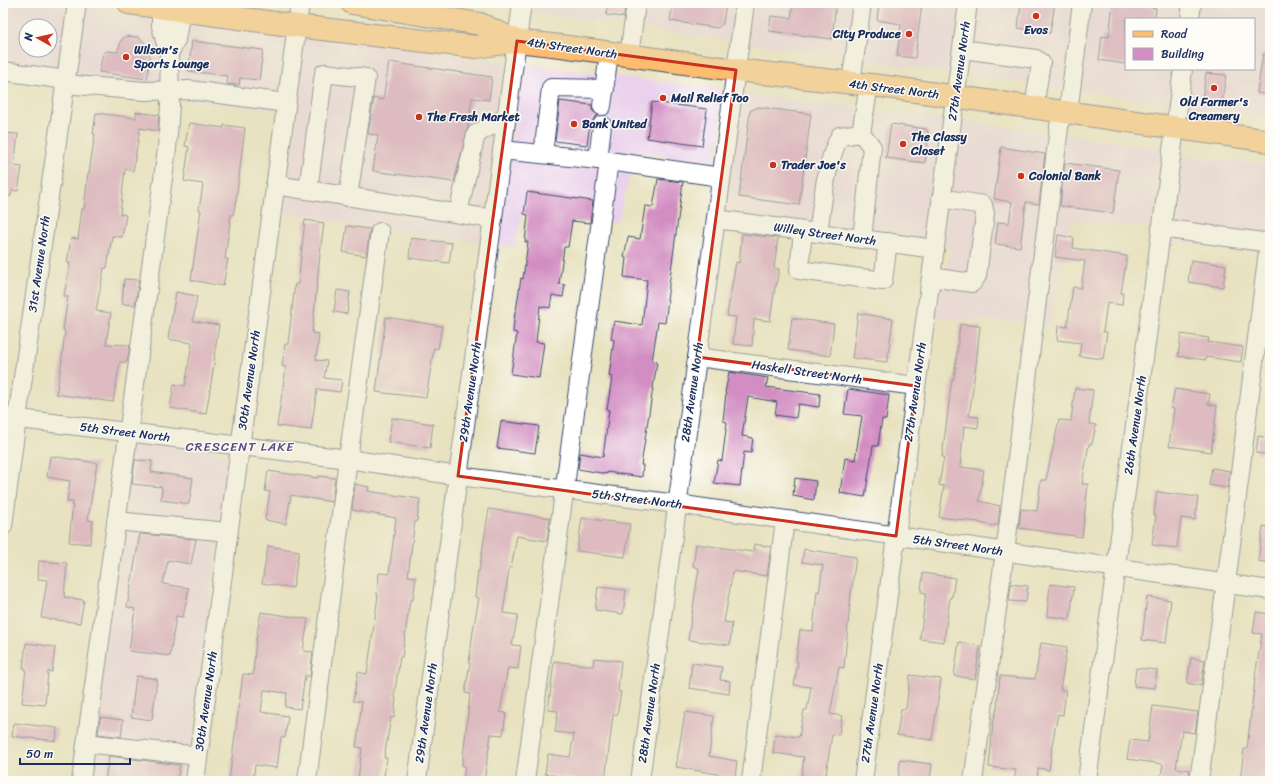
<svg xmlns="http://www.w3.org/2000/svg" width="1273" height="784" font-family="Sriracha,sans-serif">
<rect width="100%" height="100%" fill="#fdfcf7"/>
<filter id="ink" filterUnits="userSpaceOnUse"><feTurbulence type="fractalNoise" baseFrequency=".025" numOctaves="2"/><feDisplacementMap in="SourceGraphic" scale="8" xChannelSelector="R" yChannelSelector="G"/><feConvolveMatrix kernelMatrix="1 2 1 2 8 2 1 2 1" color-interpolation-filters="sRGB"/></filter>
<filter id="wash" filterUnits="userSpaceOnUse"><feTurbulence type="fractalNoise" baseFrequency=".012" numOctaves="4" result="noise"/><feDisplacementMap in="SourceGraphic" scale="16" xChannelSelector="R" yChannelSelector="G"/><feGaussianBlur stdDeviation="0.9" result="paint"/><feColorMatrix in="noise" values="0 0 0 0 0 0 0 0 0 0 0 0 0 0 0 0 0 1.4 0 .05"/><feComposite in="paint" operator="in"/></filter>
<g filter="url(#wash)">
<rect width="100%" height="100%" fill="#e8e2c0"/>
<g fill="#ead1ec" fill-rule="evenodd">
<path d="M3,3H58L68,5L57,85L3,79ZM26,26H50V50H26Z"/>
<path d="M531,3H736L731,41L530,12Z"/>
<path d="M753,3H959L950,73L748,43Z"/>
<path d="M976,3H1183L1181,19H1126V69H1175L1170,104L967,75Z"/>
<path d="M1200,3H1244L1270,7V118L1187,107L1192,69H1254V19H1198Z"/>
<path d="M85,7L287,33L277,110L73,88Z"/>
<path d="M304,35L506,62L481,243L284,214L298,113L293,112Z"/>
<path d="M523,64L724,90L714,168L636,150L618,222L524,210L514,247L498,245Z"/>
<path d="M741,93L943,119L927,240L725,213Z"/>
<path d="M960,121L1164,148L1153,228L1072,219L1050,324L934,318L951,247L943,246Z"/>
<path d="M1181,155L1270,165V253L1169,241Z"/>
<path d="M124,440L230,453L186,781H86Z"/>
</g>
<g id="blocks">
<g fill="#d28dc2">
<path d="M608,3H625L624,17L606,15Z"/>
<path d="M673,3H726L723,24L717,28L670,21Z"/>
<path d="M793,3H836L832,39L769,31L771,16L791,18Z"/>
<path d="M879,3H922L915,58L897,56L901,24L877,20Z"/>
<path d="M1021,3H1055L1050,33L1018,28Z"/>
<path d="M1113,3L1156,8L1155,19H1126V64L1099,60L1102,36L1109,37Z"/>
<path d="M126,36L138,37L144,42L150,56L147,79L99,72L103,54L107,51L117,52L122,39Z"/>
<path d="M192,41L263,50L259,80L240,78L239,85L227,84L228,76L188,71Z"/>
<path d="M1263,54L1270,55V95L1257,93Z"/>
<path d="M389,62L492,77L489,100L472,98L468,127L454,182L373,171L378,135L368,134L374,98L383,100Z"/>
<path d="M1206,73L1226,75L1222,103L1202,100Z"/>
<path d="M560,101L592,105V110L598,115L594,118L592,123H590L587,145L555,141Z"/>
<path d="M652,102L707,109L702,146L647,138Z"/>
<path d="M758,107L811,114L799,205L739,197L750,111Z"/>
<path d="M136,112L159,115L158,131L140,128L133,171L125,169L120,214L126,215L122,237L112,236L107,268H104L96,311L111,313L106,344L130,345L127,362H120L113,402L56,394L61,367L65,331L63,330L68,296H64L70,263H67L71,238L78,239L82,209H84L88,173H89L95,134H93L96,113L136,118Z"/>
<path d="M189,123L224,128V125L245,128L236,200L233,215H231L225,259H228L223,286L191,280L201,210H199L203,184L184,181L189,147L185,146Z"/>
<path d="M891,124L926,129L929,134L925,163L886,158Z"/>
<path d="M3,133L18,134L14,166L22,167L18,191L12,190L11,196H3Z"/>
<path d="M1001,147L1045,154L1039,204L1026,202L1020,247L995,244L998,222L1009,223L1012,202L994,199Z"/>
<path d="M1065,163L1119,170L1113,213L1060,206Z"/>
<path d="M658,179L683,182L667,300H668L665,323L658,322L652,361L657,362L641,465H643L642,477L607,472V474L578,469L580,453L603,457L609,410H607L612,377L609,376L614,340L611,339L614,321L642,325L647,280L624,277L626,258L624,257L628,237L640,239L645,206L653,207Z"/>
<path d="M527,192L593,201L590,223L572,221L568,247H564L559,284L565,285L563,297L552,295L550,308L540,306L536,342L544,343L539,378L511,374L517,333L513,332L515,311H516L521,278L523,279L528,242H525L528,215L524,214Z"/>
<path d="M305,220L324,223L320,254L312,333L319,334L316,360L327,361L324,378L342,380L340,392L317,389L311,430L277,426L286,367L282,366L285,344H288L295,284H298Z"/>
<path d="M347,226L370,229L366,256L343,252Z"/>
<path d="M742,234L778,238L774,268L779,269L776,287H775L770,321L754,319L752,346L733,344L736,317L727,316L736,262L739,263Z"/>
<path d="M1058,235L1074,238L1073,248L1127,256L1121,293H1123L1122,305L1107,303L1103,332H1107L1103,359L1079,356L1081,343L1057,340L1058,326L1067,327L1073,287L1081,288L1085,261L1055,257Z"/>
<path d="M411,238L452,243L449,263L409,258Z"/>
<path d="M1191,260L1226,265L1223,287L1188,282Z"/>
<path d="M124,279L139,280L135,305L122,304Z"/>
<path d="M337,290L350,292L347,314L334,312Z"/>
<path d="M176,292L197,296L193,321L219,325L214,357L215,358L206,414L170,408L174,384L185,386L192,343L168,339Z"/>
<path d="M858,313L893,319L887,362L852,358Z"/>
<path d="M386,317L442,326L438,349L434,348L426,398L376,392Z"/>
<path d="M792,318L834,324L830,356L788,350Z"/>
<path d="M960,324L980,326L976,365L969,416L979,417L978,428L964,426L960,467L984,470L979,501L1000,506L998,525H994V526L979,523V522L939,517L944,486L939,485L944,457H942L952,379H954Z"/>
<path d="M1181,334L1209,338L1208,342L1243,347L1241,362L1206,357V360L1178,356Z"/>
<path d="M729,372L768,378L766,387L820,394L819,407L798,404L796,418L775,415L777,402L748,397L742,436L753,438L751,453L744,452L740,486L714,483L718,460L722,461L727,422L723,421L726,393H725Z"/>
<path d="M1075,388L1093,390L1089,424L1096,425L1092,444H1089L1082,484H1088L1082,537L1019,528L1021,509L1037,511L1041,480H1046L1059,420L1071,421Z"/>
<path d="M848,389L889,395L886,420L882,419L878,446H873L865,497L840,493L845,458L855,460L862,416L844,414Z"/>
<path d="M1175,389L1210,394L1208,404L1217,406L1211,452L1169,446L1174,409L1171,408Z"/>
<path d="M392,418L433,424L430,448L388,442Z"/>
<path d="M501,421L539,426L535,453L497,448Z"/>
<path d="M1258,436L1270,438V455L1256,453Z"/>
<path d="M50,456L97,463L88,520L93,521L90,544L69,542L73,502H67L70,481L47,477Z"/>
<path d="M135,460L152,461L151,472L193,478L189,504L161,500L162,487L132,484Z"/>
<path d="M1212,468L1230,471L1227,488L1209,485Z"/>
<path d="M268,471L318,478V476L335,478L332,502L291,495L286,524L265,520L270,492L265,491Z"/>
<path d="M795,478L816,481L814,500L793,496Z"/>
<path d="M355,484L369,487L368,491L420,499L417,521H415L408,576L416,577L413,600H410L402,657H400L394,697L396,698L394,718L391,717L384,758H387L383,781L358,779L362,748L356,747L362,702L353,701L358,672L367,674L378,596H377L379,573L389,574L396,518L352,510Z"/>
<path d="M1157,492L1198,497L1195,520L1181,518L1177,548L1152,545L1156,515H1154Z"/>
<path d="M489,509L550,518L547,541L517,536L511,568H509L503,613L518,615L512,645L521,646L518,669L508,668L500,712L506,713L503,735L491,734L484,781H463L465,766H462L470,694L465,693L470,663H469L473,631L479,598L475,597L478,571H479Z"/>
<path d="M582,518L630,524L625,557L577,551Z"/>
<path d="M1263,526L1270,527V563L1258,561Z"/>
<path d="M140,534L196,539L191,564L168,560L163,584L189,588L183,617L176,616L170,656L129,651L135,609L127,607Z"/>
<path d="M696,544L753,552L754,544L771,547L767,576L733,571L724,622L732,623L730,645L688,640L699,568L693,566Z"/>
<path d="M268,546L299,551L293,588L262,583Z"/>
<path d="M804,549L856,557L851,593L844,668L839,667L830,714L842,716L839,735L832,734L825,781H801L804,757L773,753L775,734L799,737L804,710H807L811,687L794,685L798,662L796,661L800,630L813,631L817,591L819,592L823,565L802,562Z"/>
<path d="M39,561L67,563L64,597L84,600L80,623L41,618L47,580L38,579Z"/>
<path d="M923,573L955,578L952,597H950L944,642L920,639L926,593L921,592Z"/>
<path d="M1011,584L1028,586L1026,602L1009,601Z"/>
<path d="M1050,584L1074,587L1070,619L1047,616Z"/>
<path d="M598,587L626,590L623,614L595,610Z"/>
<path d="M1147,597L1171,600L1166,643L1142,640Z"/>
<path d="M261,612L308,619L303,651L313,652L310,676H305L300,709L285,707L287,693L264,690L261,712L288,716L285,738L281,737L277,768L255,765L253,781H229L243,674L253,675L256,639Z"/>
<path d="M1256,612L1270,614V781H1240L1244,749H1247L1256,670L1262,634L1253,633Z"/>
<path d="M959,642L980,646L975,679L954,676Z"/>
<path d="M26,643L55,647L52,672L48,671L45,705L22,703L26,668H23Z"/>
<path d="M1041,643L1067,647L1060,690H1066L1063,715L1058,714L1051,750H1052L1049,770L1038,768L1037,781H1014L1016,770L989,767L993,723L997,708L1000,676L1035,679Z"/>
<path d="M594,658L621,661L618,691L621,692L617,715H613L605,781H590L545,774L548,754L570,757L574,734L555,732L558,711L548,710L554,661L593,666Z"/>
<path d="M1191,658L1205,660L1201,686L1187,683Z"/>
<path d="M692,663L722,667L720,680L730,681L729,694L689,688Z"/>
<path d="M1136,668L1157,670L1155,688L1134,686Z"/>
<path d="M910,675L941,679L932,740L897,735L901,709H906Z"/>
<path d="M136,676L157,679L152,720L131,717Z"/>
<path d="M1153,706L1198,712L1195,733L1182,731L1176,768L1190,770L1189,781H1160L1163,764L1127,759L1130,740L1148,742Z"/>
<path d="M685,712L714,716L709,756L737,761L735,777L676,767Z"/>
<path d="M100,717L123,720L121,737L98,734Z"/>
<path d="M14,723L57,728L56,741L12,736Z"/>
<path d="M109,756L180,765L177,781H105Z"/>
<path d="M900,760L932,764L930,781H898Z"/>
</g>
</g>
</g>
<g filter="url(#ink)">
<use href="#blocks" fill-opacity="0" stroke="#3a4a6d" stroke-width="1"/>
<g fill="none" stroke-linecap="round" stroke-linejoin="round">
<defs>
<g id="minor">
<path d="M1190,19L1192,3"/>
<path d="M962,49L1036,59L1041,63L1034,108"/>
<path d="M169,54L176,40L181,10"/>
<path d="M629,56L636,3"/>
<path d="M3,71L66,80"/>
<path d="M851,83L862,3"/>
<path d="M65,84L144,91L190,90L286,103"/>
<path d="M602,106L609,53"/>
<path d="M1068,113L1082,3"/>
<path d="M861,133L872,147L862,239"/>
<path d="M502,150L609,161"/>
<path d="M543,154L551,88L605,89"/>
<path d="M598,160L602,125"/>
<path d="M275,185L493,219"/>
<path d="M308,190L324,73L366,78L348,197"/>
<path d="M458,213L476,134L507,117"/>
<path d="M716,219L935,249"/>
<path d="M1161,228L1270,243"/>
<path d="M803,231L799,270L883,281L888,242"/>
<path d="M818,233C823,201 825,165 840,136L861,133L869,85"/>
<path d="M931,277L972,283L977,276L985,214L983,205L941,198"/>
<path d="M697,357L916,386"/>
<path d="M3,417L348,459L458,476L677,504L1270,590"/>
<path d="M116,521L228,532"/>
<path d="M3,526L17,419L77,3"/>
<path d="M86,743L198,756"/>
<path d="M81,781L167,149L170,105L169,54L161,26V7"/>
<path d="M195,781L300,3"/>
<path d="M307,781L348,459L380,232"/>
<path d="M417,781L522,3"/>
<path d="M525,781L609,161L721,177"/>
<path d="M640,781L745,3"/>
<path d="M751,781L785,520"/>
<path d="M863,781L968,3"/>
<path d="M973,781L1005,552L1061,112"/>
<path d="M1087,781L1183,69"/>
<path d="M1199,781L1226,584L1269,243"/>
</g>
<g id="major">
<path d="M129,3L297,26L476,47L517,41L561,46L736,70L880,86L1270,141"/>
<path d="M352,3L480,24L517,41"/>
</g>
</defs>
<use href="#minor" stroke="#3a4a6d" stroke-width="20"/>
<use href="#major" stroke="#3a4a6d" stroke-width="24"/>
<use href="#minor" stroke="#fff" stroke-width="18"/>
<use href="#major" stroke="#febc70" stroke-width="22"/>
</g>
</g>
<path d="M0 0H1273V784H0ZM517,41L736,70L697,357L916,386L896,536L458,476Z" fill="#e8e2c0" fill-opacity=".55" fill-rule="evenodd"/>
<path fill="none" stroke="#c8321e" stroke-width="3" stroke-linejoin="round" d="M517,41L736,70L697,357L916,386L896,536L458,476Z"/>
<g fill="#c8321e" stroke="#fdfcf7" stroke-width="1.5">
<circle cx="1036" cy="16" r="4"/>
<circle cx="909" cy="34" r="4"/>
<circle cx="126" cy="57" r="4"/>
<circle cx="1214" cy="88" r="4"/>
<circle cx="663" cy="98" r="4"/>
<circle cx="419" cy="117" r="4"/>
<circle cx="574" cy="124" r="4"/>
<circle cx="903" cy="144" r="4"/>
<circle cx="773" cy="165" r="4"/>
<circle cx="1021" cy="176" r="4"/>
</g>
<g text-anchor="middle" stroke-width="3" stroke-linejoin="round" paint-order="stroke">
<g font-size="12" font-weight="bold" fill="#1b2f5e" stroke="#fdfcf7" text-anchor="start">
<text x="1036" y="34" text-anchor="middle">Evos</text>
<text x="901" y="38" text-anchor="end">City Produce</text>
<text x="134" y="54">Wilson's<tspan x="134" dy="14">Sports Lounge</tspan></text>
<text x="671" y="102">Mail Relief Too</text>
<text x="1214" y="106" text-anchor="middle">Old Farmer's<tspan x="1214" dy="14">Creamery</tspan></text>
<text x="427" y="121">The Fresh Market</text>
<text x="582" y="128">Bank United</text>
<text x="911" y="141">The Classy<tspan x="911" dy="14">Closet</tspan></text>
<text x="781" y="169">Trader Joe's</text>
<text x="1029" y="180">Colonial Bank</text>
</g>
<g font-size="12" fill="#1b2f5e" stroke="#fdfcf7">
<text transform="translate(572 48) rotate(8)" y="4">4th Street North</text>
<text transform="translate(959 71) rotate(-82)" y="4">27th Avenue North</text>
<text transform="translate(894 89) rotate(7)" y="4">4th Street North</text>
<text transform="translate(825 234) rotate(8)" y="4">Willey Street North</text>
<text transform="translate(39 264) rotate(-82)" y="4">31st Avenue North</text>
<text transform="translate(807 372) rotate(8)" y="4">Haskell Street North</text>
<text transform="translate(249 380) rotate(-82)" y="4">30th Avenue North</text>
<text transform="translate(470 392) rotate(-82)" y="4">29th Avenue North</text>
<text transform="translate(692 392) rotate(-82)" y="4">28th Avenue North</text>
<text transform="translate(915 392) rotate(-82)" y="4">27th Avenue North</text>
<text transform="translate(1135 425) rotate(-82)" y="4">26th Avenue North</text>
<text transform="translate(125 432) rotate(7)" y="4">5th Street North</text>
<text transform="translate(637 499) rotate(7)" y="4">5th Street North</text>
<text transform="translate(958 545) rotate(8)" y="4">5th Street North</text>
<text transform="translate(206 701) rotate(-82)" y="4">30th Avenue North</text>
<text transform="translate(426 713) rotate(-82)" y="4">29th Avenue North</text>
<text transform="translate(649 713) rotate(-82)" y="4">28th Avenue North</text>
<text transform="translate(872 713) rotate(-82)" y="4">27th Avenue North</text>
</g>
<g font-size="13" letter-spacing="1" fill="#5b5081" stroke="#fdfcf7">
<text x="240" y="451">CRESCENT LAKE</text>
</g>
</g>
<rect width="1273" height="784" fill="none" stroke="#fdfcf7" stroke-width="16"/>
<rect x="1125" y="18" width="130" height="52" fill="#fdfcf7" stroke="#a3aaba"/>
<rect x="1133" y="31" width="20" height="6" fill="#febc70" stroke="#a3aaba"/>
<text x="1161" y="38" font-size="12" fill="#1b2f5e">Road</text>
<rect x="1133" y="48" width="20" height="12" fill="#d28dc2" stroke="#a3aaba"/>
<text x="1161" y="58" font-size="12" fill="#1b2f5e">Building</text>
<g transform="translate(38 38) rotate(278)"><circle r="19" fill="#fdfcf7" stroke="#a3aaba"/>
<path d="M0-3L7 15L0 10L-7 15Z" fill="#c8321e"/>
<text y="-6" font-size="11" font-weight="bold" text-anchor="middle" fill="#1b2f5e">N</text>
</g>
<path d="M20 758v6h110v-6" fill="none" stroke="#1b2f5e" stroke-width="2"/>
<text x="26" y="758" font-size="12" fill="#1b2f5e" stroke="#fdfcf7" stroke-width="3" paint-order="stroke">50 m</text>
</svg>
